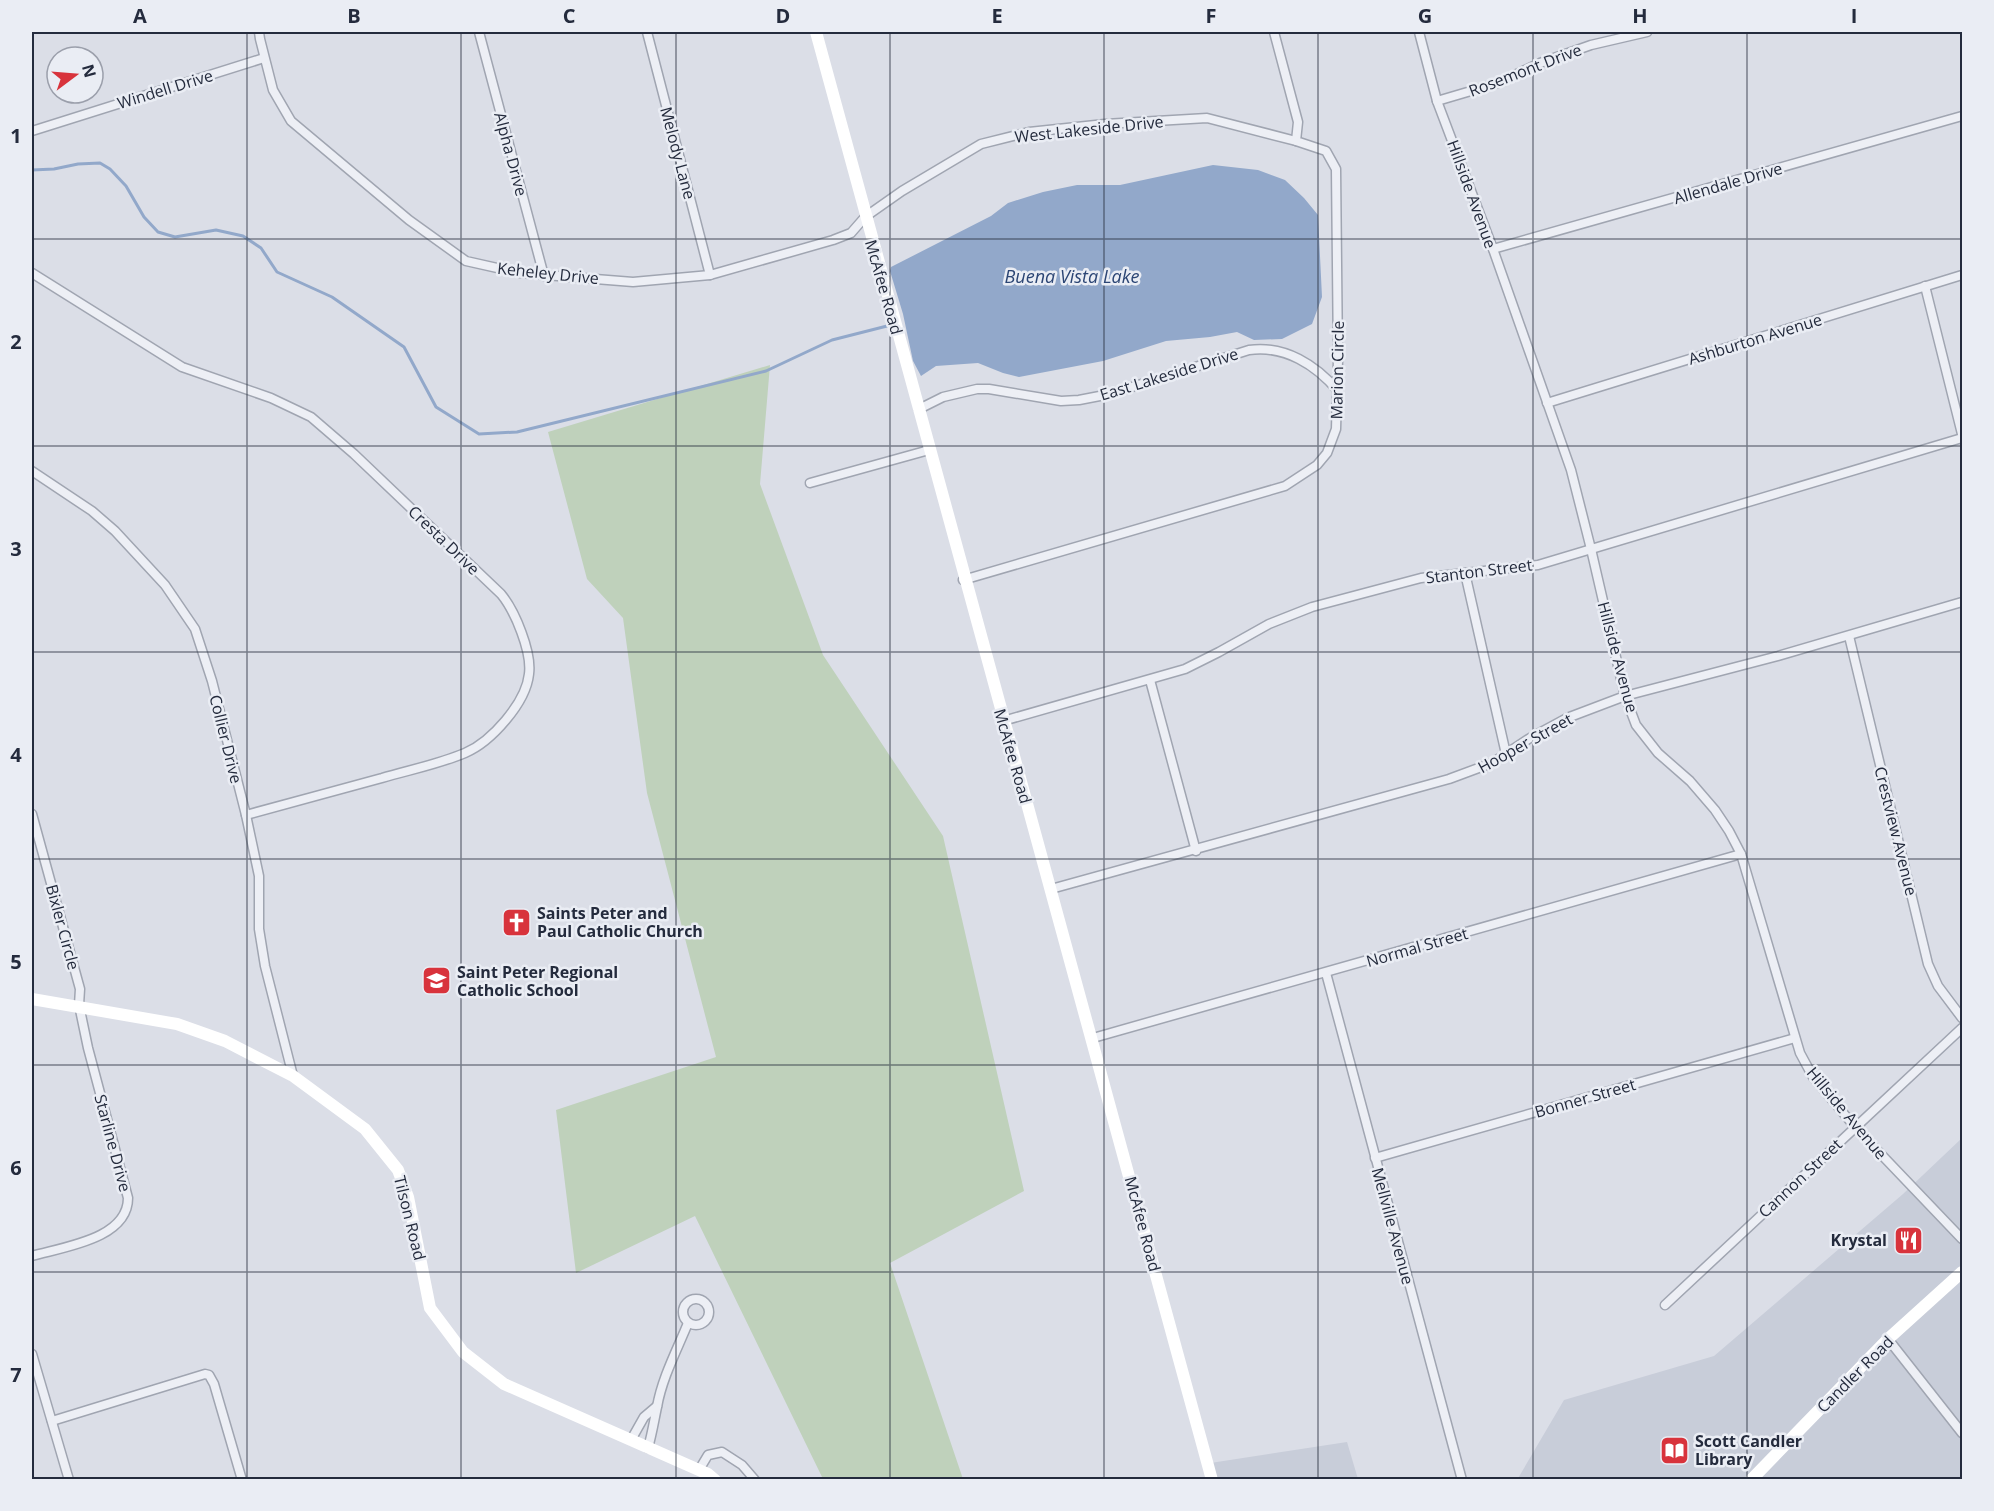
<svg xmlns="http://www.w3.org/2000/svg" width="1994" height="1511" font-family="'Open Sans',sans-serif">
<rect width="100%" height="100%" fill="#dbdee7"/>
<g fill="#c8cdd9">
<path d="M1962,1138V1479L1517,1480L1564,1400L1714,1356L1903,1194Z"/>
<path d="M1347,1442L1358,1479H1208L1204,1464Z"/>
</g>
<path fill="#bfd1bb" d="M770,365L760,484L823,655L943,836L1024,1191L890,1263L963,1479H823L695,1216L576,1273L556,1110L716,1057L647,793L623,618L587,579L548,432Z"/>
<path fill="#92a8ca" d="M1213,165L1258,170L1285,180L1304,198L1318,215L1322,297L1312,324L1282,339L1254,340L1237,332L1210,337L1166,341L1103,361L1019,377L1003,373L978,363L936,366L921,376L913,361L903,314L890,271L891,267L991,216L1008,203L1043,192L1077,185H1120Z"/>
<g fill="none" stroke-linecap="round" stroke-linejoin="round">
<path stroke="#92a8ca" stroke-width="3" d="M32,170L54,169L78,164L100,163L110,169L126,186L144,217L158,232L175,237L216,230L243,236L261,248L277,272L332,297L404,347L436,407L479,434L517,432L766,371L832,340L891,325"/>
<defs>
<g id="street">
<path d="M259,32L260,39L273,90L291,121L409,220L466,261L520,273L633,282L710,275L833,240L851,233L865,217L902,191L981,144L1029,132L1105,124L1207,118L1296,141"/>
<path d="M479,32L544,276"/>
<path d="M647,32L710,275"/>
<path d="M1419,32L1437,101L1493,249L1571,470L1591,549L1625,696L1636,725L1658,753L1690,781L1715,810L1729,831L1741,854L1800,1053L1813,1077L1855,1127L1962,1239"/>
<path d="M1437,101L1498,83L1540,63L1591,45L1647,32"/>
<path d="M32,131L264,58"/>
<path d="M1493,249L1962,116"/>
<path d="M32,273L182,367L271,398L311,417L354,454L501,594C515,611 532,652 529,674C526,703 491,742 465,753C439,764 409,770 382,778C337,790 291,803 246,815"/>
<path d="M1925,286L1962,434"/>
<path d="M1547,403L1962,275"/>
<path d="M919,409L943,397L977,389H989L1061,401L1079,400L1110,394L1249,350C1285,345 1316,365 1338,391"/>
<path d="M32,471L92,511L115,531L165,585L195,629L212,681L246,815L259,876V929L265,966L293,1076"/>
<path d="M810,483L929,450"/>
<path d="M1465,573L1506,754"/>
<path d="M963,580L1285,486L1317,465L1327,453L1336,429L1338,360L1336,169L1326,151L1296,141L1298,122L1274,32"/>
<path d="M1849,636L1928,964L1938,986L1962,1018"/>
<path d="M1150,680L1196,851"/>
<path d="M1003,721L1185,669L1219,652L1269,624L1312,607L1421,578L1538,565L1962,438"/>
<path d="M32,814L80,989L79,1005L88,1048L128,1198C128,1239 63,1247 32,1256"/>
<path d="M1051,889L1449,779L1492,763L1530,738L1567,718L1625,696L1778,656L1962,602"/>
<path d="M1326,973L1462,1480"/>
<path d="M1093,1038L1741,854"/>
<path d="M1375,1158L1795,1038"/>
<circle cx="696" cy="1312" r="13"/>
<path d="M1665,1305L1962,1028"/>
<path d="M1888,1339L1962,1433"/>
<path d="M32,1354L69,1480"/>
<path d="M52,1421L205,1374L209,1375L214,1384L242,1480"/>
<path d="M631,1440L644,1417L657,1406"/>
<path d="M648,1448C652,1434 654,1421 657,1407C662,1378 677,1350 688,1323"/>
<path d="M699,1470L708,1455L722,1452L742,1465L755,1480"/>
</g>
</defs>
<use href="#street" stroke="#a0a5b1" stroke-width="11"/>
<use href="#street" stroke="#edeff5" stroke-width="8"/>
<g stroke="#fff" stroke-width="12">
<path d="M816,32C944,515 1082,996 1212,1480"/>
<path d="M32,999L177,1024L225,1041L293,1076L365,1129L398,1170L408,1197L430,1308L463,1352L504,1384L708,1474L715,1480"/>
<path d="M1751,1480L1888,1339L1962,1272"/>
</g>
</g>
<path fill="none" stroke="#242b3d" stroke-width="1.5" stroke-opacity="0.55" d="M247,32V1480M461,32V1480M676,32V1480M890,32V1480M1104,32V1480M1318,32V1480M1533,32V1480M1747,32V1480M32,239H1962M32,446H1962M32,652H1962M32,859H1962M32,1065H1962M32,1272H1962"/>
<defs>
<symbol id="church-square" viewBox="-11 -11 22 22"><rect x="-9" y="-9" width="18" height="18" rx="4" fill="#d8333c" stroke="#eaedf4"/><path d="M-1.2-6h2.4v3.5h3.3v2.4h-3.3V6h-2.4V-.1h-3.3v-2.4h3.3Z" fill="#fff"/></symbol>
<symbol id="school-square" viewBox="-11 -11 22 22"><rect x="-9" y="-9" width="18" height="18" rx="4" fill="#d8333c" stroke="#eaedf4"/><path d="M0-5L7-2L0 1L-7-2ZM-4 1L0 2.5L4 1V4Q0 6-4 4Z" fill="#fff"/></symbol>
<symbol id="restaurant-square" viewBox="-11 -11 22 22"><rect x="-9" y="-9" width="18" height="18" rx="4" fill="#d8333c" stroke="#eaedf4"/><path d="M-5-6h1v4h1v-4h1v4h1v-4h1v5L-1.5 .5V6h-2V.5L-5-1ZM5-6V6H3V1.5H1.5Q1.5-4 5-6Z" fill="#fff"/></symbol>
<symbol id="library-square" viewBox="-11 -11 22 22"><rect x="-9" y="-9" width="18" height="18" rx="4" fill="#d8333c" stroke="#eaedf4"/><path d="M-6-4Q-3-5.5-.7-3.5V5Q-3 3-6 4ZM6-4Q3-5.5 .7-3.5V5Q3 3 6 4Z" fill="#fff"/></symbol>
</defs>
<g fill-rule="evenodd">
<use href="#church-square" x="500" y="906" width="33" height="33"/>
<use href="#school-square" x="420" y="964" width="33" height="33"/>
<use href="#restaurant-square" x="1892" y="1224" width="33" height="33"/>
<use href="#library-square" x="1658" y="1434" width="33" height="33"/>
</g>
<g text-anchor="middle" stroke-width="5" stroke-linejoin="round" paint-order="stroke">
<g font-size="16" fill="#242b3d" stroke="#eaedf4">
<text transform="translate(1525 70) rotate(-21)" y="6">Rosemont Drive</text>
<text transform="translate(165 89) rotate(-17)" y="6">Windell Drive</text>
<text transform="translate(1089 129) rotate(-6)" y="6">West Lakeside Drive</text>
<text transform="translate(678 153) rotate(75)" y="6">Melody Lane</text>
<text transform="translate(511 154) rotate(75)" y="6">Alpha Drive</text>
<text transform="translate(1728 183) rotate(-16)" y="6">Allendale Drive</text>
<text transform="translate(1472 194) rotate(70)" y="6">Hillside Avenue</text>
<text transform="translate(548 273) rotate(6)" y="6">Keheley Drive</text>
<text transform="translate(884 287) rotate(74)" y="6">McAfee Road</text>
<text transform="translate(1755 339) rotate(-17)" y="6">Ashburton Avenue</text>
<text transform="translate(1337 370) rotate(-89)" y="6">Marion Circle</text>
<text transform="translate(1169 374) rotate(-17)" y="6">East Lakeside Drive</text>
<text transform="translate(444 540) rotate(44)" y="6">Cresta Drive</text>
<text transform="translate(1479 571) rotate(-7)" y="6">Stanton Street</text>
<text transform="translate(1618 657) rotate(75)" y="6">Hillside Avenue</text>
<text transform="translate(226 739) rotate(76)" y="6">Collier Drive</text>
<text transform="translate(1525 743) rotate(-29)" y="6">Hooper Street</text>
<text transform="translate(1013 756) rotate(74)" y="6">McAfee Road</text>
<text transform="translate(1896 831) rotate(76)" y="6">Crestview Avenue</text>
<text transform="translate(63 927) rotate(75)" y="6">Bixler Circle</text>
<text transform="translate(1417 947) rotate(-16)" y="6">Normal Street</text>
<text transform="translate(1585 1098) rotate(-16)" y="6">Bonner Street</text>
<text transform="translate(1847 1113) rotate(50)" y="6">Hillside Avenue</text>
<text transform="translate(113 1143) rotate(75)" y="6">Starline Drive</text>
<text transform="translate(1800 1178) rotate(-43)" y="6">Cannon Street</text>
<text transform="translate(410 1218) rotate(76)" y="6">Tilson Road</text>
<text transform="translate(1143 1224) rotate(75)" y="6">McAfee Road</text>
<text transform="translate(1393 1226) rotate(75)" y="6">Mellville Avenue</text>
<text transform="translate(1855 1374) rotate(-45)" y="6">Candler Road</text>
</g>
<g font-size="16" font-weight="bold" fill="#242b3d" stroke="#eaedf4" text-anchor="start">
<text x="537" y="919">Saints Peter and<tspan x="537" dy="18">Paul Catholic Church</tspan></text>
<text x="457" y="978">Saint Peter Regional<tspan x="457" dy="18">Catholic School</tspan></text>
<text x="1887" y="1246" text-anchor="end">Krystal</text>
<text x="1695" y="1447">Scott Candler<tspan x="1695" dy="18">Library</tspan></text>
</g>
<g font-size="18" font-style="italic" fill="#2b4574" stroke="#eaedf4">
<text x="1072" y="283">Buena Vista Lake</text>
</g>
</g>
<rect width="1994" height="1511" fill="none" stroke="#eaedf4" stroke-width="66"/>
<g transform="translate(75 75) rotate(74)"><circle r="28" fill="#eaedf4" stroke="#9b9fab" stroke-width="1.5"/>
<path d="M0-4.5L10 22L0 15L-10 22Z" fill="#d8333c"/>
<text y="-9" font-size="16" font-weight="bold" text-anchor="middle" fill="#242b3d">N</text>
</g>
<rect x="33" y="33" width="1928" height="1445" fill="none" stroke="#242b3d" stroke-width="2"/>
<g font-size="20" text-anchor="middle" font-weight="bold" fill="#242b3d">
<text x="140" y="23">A</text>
<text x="354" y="23">B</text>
<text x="569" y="23">C</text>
<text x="783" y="23">D</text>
<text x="997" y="23">E</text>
<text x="1211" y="23">F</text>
<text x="1425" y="23">G</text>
<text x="1640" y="23">H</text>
<text x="1854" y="23">I</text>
<text x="16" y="143">1</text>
<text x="16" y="349">2</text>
<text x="16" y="556">3</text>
<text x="16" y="762">4</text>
<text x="16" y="969">5</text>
<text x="16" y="1175">6</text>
<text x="16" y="1382">7</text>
</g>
</svg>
